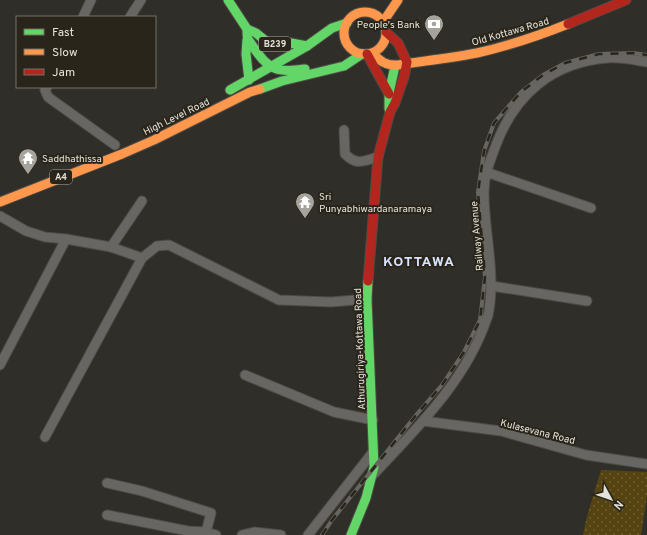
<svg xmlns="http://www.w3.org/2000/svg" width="647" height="535" font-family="Overpass,sans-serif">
<defs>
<pattern id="grass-dots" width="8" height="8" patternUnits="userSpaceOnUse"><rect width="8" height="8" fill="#554412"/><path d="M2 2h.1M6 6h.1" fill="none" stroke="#6d5f34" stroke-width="1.8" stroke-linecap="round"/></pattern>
</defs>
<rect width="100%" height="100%" fill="#302e28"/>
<path fill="url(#grass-dots)" d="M601,470L647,472V497L641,535H583L587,516Z"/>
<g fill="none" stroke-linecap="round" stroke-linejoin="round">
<defs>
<g id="street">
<path d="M83,17L91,0"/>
<path d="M130,17L141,0"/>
<path d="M47,87L45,90L48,97L115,145"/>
<path d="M344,130L345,154C357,166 363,161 378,157"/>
<path d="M486,172L591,208"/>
<path d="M0,216L26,231L45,237L66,239L111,247L142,258L45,437"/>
<path d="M111,247L142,201"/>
<path d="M142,258L157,246L169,245L279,300L331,302L367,299"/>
<path d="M492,286L587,301"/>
<path d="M0,365L66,239"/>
<path d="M245,375L334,412L373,420"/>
<path d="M423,421L501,431L586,455L647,464"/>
<path d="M372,476C416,429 466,381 487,318C489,314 489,308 490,303C494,266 484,229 484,192C484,175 490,161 496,145C515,94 553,62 608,58C621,57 634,60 647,62"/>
<path d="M107,483L142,491L211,513L206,532L216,535"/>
<path d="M107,515L188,531L206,532"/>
<path d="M242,535L254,532L281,535"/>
<path d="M308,535L373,452"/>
</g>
<g id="fast">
<path d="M228,0L247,29L256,33L267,42L276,44L291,43L307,46"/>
<path d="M247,29C247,42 248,38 254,48C269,71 279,73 305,69"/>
<path d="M247,40L246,54L249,80"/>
<path d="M260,89L282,81L344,66L362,54"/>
<path d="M230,90L307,46L332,28L347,23"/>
<path d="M389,109V93L395,66"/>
<path d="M351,535L366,498L374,467L367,299L368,281"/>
</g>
<g id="slow">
<circle cx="365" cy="33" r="21"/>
<path d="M383,22L398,0"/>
<path d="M372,53C380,61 386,66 398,65C424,61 451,58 477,53C508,46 538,36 568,24"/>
<path d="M0,202L122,154L154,140L250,92L260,89"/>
</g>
<g id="jam">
<path d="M568,24L626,0"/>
<path d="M367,54L389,94"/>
<path d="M368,281L378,157L390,112L395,103L404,77L407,62L398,43L386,32"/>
</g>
</defs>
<use href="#street" stroke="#4d4b46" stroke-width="11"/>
<use href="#fast" stroke="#4d4b46" stroke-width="11"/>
<use href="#slow" stroke="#4d4b46" stroke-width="11"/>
<use href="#jam" stroke="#4d4b46" stroke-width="11"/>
<use href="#street" stroke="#686662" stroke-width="9"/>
<use href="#fast" stroke="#63d668" stroke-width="9"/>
<use href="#slow" stroke="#ff974d" stroke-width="9"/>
<use href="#jam" stroke="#b3261e" stroke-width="9"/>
<defs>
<path id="rail" d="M322,535L332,520L417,414L442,385L464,352L480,320L485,277L478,192L484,151L494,123L521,92L543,75L565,63L599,54L633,53L647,55"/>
</defs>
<use href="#rail" stroke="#67655f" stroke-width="4"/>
<use href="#rail" stroke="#29251a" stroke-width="2.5" stroke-dasharray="8" stroke-linecap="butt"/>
</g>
<defs>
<symbol id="bank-pin" viewBox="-11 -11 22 30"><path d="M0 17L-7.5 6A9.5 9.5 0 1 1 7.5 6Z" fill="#a5a39c" stroke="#29251a"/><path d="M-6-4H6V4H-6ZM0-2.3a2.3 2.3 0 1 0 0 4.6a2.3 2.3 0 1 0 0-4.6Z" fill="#fff"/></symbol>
<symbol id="temple-pin" viewBox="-11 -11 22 30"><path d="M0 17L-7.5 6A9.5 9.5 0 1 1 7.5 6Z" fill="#a5a39c" stroke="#29251a"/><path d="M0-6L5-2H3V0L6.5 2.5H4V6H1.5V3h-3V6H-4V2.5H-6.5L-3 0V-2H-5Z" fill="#fff"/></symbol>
</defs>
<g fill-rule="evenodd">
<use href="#bank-pin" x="423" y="13" width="22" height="30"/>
<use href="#temple-pin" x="17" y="147" width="22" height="30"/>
<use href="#temple-pin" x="294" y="191" width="22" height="30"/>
</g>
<g text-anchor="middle" stroke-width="4" stroke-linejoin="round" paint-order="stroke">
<g fill="#29251a" stroke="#aca9a0" stroke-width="1">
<rect x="259" y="37" width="32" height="14" rx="3"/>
<rect x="50" y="170" width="22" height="14" rx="3"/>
</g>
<g font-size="9" font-weight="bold" fill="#e4e2da">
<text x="275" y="47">B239</text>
<text x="61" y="180">A4</text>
</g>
<g font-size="10" fill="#e4e2da" stroke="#29251a" text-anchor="start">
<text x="420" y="28" text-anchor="end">People's Bank</text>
<text x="42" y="162">Saddhathissa</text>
<text x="319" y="200">Sri<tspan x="319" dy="12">Punyabhiwardanaramaya</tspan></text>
</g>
<g font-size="10" fill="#e4e2da" stroke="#29251a">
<text transform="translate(510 31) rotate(-16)" y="4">Old Kottawa Road</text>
<text transform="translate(176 116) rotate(-26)" y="4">High Level Road</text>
<text transform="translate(476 236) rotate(-95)" y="4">Railway Avenue</text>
<text transform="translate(359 349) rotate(-92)" y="4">Athurugiriya-Kottawa Road</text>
<text transform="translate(538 431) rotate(14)" y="4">Kulasevana Road</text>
</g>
<g font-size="14" font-weight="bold" letter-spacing="1" fill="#d8e3ff" stroke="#29251a">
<text x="419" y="266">KOTTAWA</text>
</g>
</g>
<rect x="16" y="16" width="140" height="72" fill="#29251a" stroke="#747167"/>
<rect x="24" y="29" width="20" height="6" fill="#63d668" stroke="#747167"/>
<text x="52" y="36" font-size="12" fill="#e4e2da">Fast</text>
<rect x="24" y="49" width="20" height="6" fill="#ff974d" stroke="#747167"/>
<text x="52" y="56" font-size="12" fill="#e4e2da">Slow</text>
<rect x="24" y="69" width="20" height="6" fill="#b3261e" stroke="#747167"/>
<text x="52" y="76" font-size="12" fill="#e4e2da">Jam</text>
<g transform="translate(611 499) rotate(130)" stroke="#29251a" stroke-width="3" paint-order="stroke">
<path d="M0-3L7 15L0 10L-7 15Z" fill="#e4e2da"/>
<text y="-6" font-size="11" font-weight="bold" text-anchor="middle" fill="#e4e2da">N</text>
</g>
</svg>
